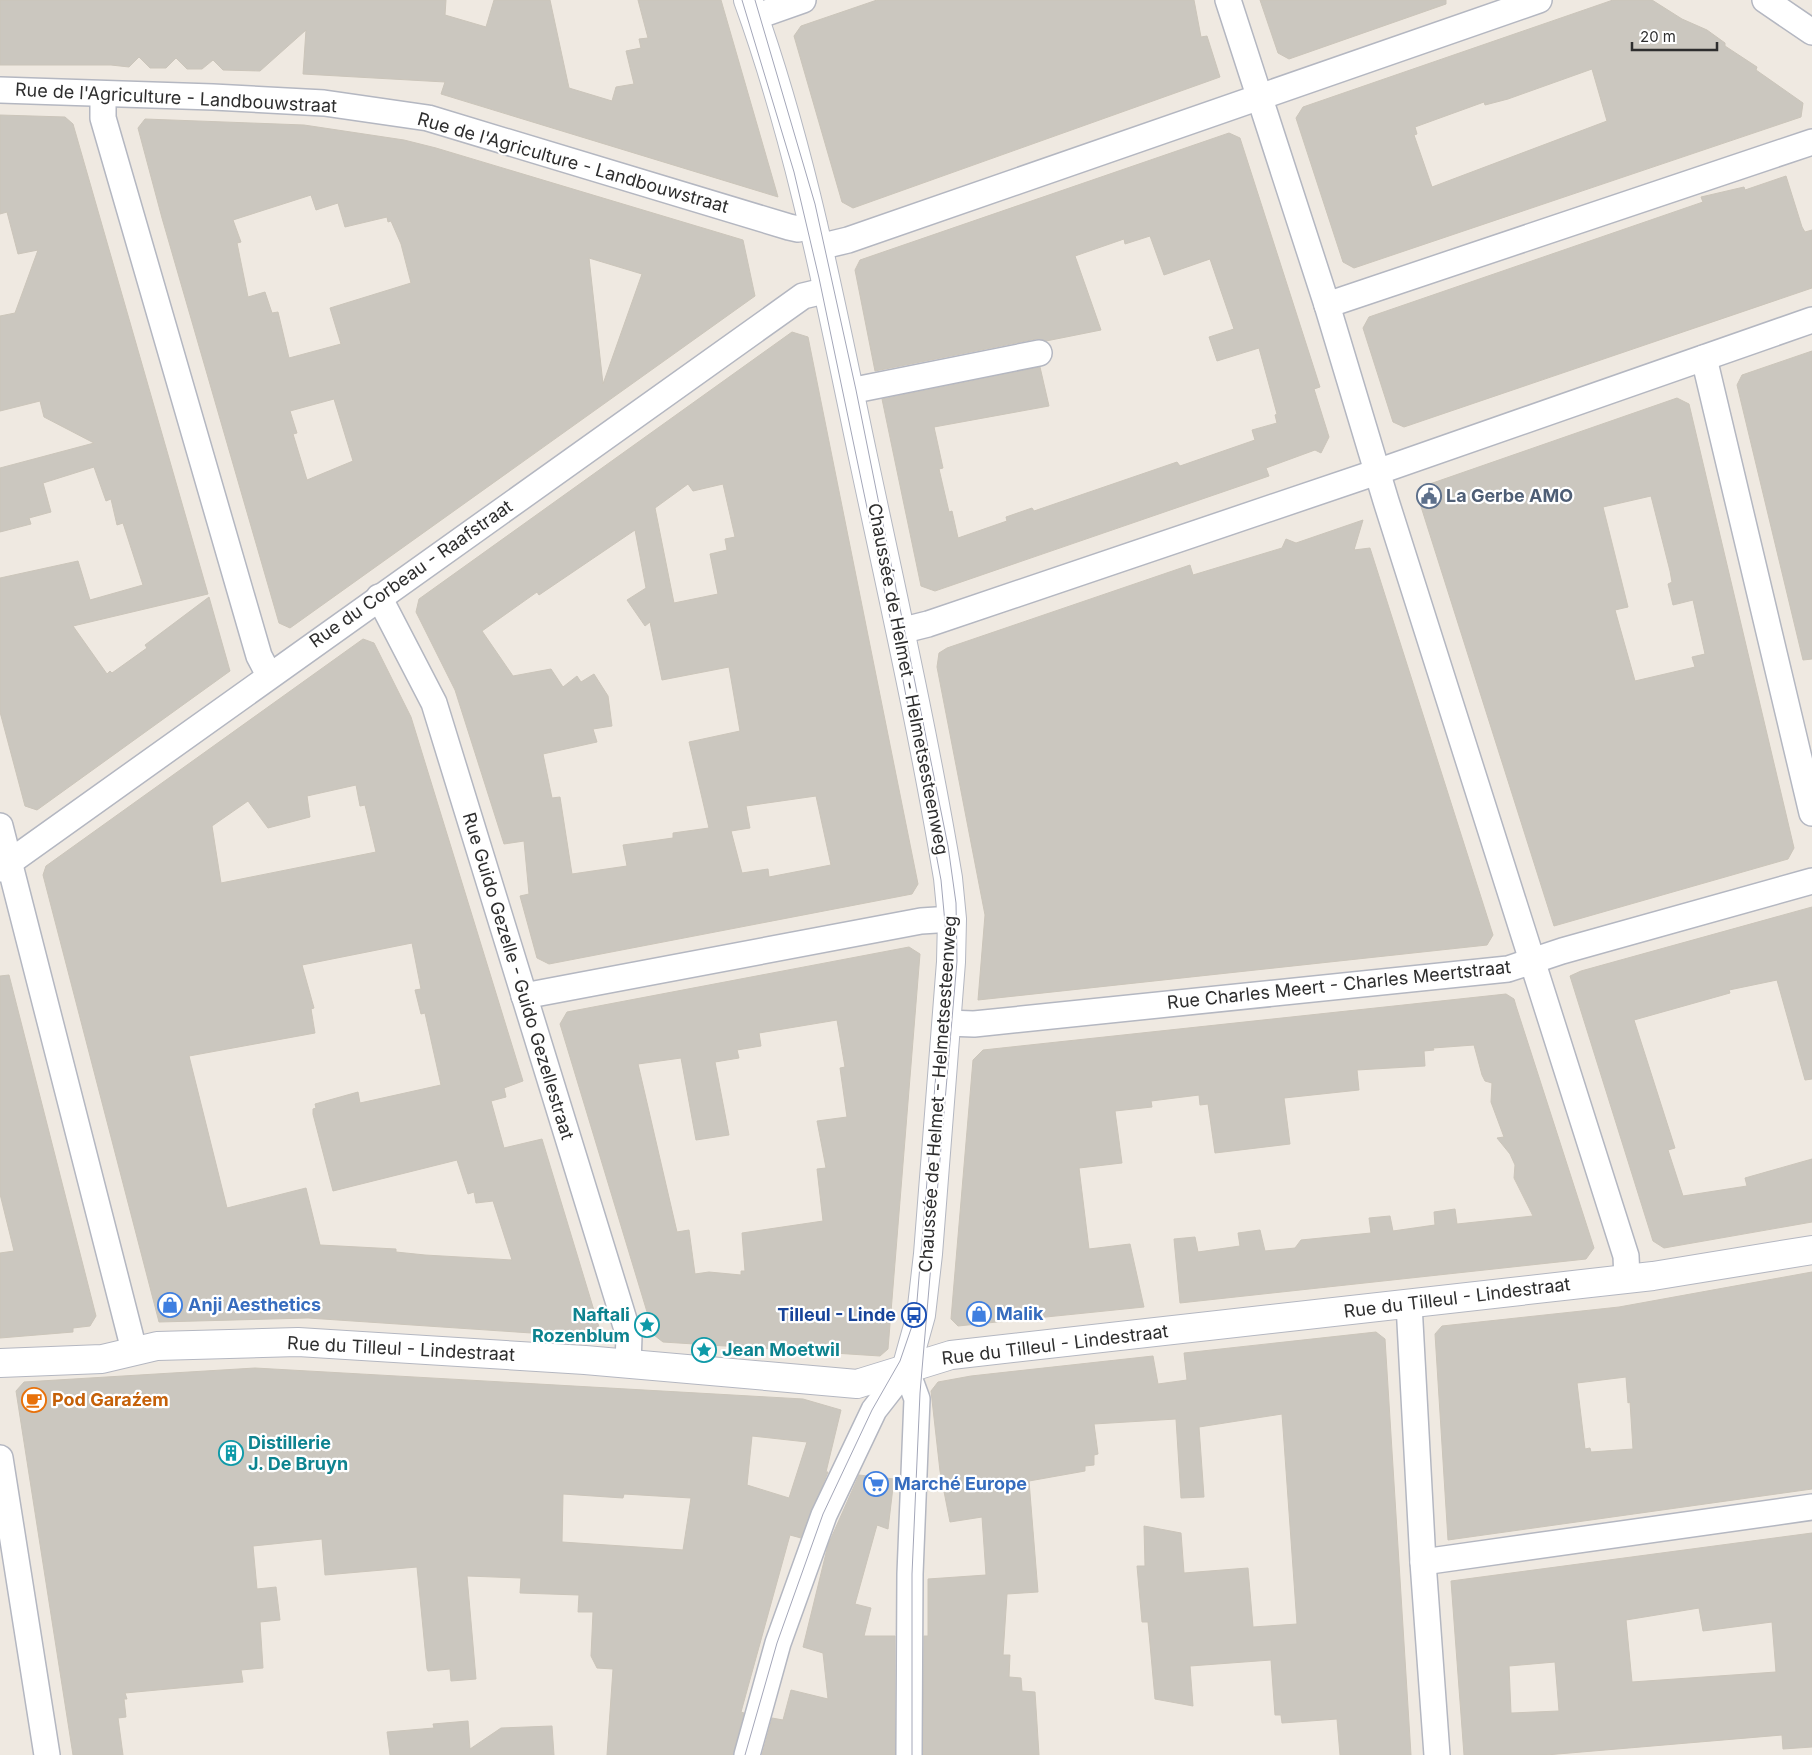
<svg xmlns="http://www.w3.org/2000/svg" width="1812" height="1755" font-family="Inter,sans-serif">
<rect width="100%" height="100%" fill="#efe9e1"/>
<g fill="#cbc7bf" stroke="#cbc5ba" fill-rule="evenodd">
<path d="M0,0H446L445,15L486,27L494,0H550L569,88L612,101L616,87L634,84L626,51L641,48L639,39L648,38L638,0H721L778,197L441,94L445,82L303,74L306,30L260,71L223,70L213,60L202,69H187L176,58L166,68H150L139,57L129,67L111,65H0Z"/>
<path d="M877,0H1194L1201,37L1207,36L1220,77L853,208L842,202L794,36L801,26Z"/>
<path d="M1260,0H1446V4L1289,59L1278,53Z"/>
<path d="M1613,0H1652L1682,19L1707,30L1725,43V46L1757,67L1756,70L1803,103L1801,117L1354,268L1343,262L1296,118L1303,107ZM1592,69L1607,121L1432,187L1414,135L1417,134L1415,127L1484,102L1485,105L1508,99Z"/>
<path d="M0,115L65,117L73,124L208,594L73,626L107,674L110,671L112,673L147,648L145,645L209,597L230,671L37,810L25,806L0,712V578L78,561L90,600L143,585L123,523L117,525L111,499L106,501L94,467L43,483L51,512L29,518L31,524L0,532V468L94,443L44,417L40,401L0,411V316L15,313L38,250L18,254L7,212L0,214Z"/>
<path d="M145,119L304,125L404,140L436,148L743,240L755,296L290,628L279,623L162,218L138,128ZM311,195L316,210L338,203L345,227L387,217L388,222L391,221L401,244L411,283L330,308L341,344L289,358L278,312L272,313L265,292L248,297L237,243L241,242L233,220ZM589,258L642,274L603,384ZM334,399L353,461L307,480L293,434L297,433L290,411Z"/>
<path d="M1229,133L1240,138L1320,387L1314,389L1329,437L1321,453L1315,450L1266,468L1269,476L935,591L921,586L882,399L1040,367L1049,406L934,427L943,468L939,469L949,512L952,511L958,538L1007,521L1006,517L1032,508L1034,511L1177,462L1180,466L1255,440L1252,430L1277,423L1275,415L1277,414L1259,348L1217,361L1209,337L1234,329L1210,259L1164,275L1150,236L1125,244L1124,239L1075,256L1101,330L1046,341L1036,339L875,371L855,270L860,260Z"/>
<path d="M1786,176L1802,227L1805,232L1812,230V288L1404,427L1393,422L1363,328L1369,317L1703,202L1701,197L1744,187L1745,190Z"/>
<path d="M792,332L808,337L918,884L912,894L549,964L537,958L520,896L529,894L524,841L504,844L455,690L416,612L419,599ZM688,484L693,491L723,484L735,537L725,539L727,550L710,554L718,594L674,603L655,508ZM635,530L646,588L627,600L645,626L650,622L662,680L729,667L740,731L689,742L709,828L673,833V838L623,845L627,866L572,874L560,797L552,798L543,754L597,742L593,729L612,726L608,696L594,674L581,682L577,676L563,687L551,669L513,676L482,631L537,592L539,595ZM816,796L831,865L769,877L768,869L742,873L731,831L750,828L746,806Z"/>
<path d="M1812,351V659L1803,660L1737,385L1742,375Z"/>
<path d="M1677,398L1689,404L1794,848L1788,859L1554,926L1418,497L1424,486ZM1651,496L1670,571L1672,582L1668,584L1673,605L1693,600L1705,654L1692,657L1695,667L1635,681L1615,610L1628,607L1603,507Z"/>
<path d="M1363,520L1354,550L1370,548L1493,935L1487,945L978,1000L985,915L937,667L939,653L947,648L1190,565L1193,575L1282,548L1286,539L1296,543Z"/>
<path d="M363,639L374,643L411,717L523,1081L504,1088L506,1097L491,1101L504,1148L542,1139L599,1327L591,1337L308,1318L159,1322L43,875L46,866ZM356,785L360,806L365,805L376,852L221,883L212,826L248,801L268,828L310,817L307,796ZM412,943L421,989L415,990L421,1014L425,1013L441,1085L360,1103L358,1092L315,1104L316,1108L313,1109V1114L333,1191L457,1160L468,1194L474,1192L476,1203L493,1201L512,1260L425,1255L396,1252V1249L320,1245L306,1188L227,1208L189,1056L315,1033L311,1009L314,1008L302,965Z"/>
<path d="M1812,907V1079L1805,1080L1777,980L1729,990L1730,993L1634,1020L1675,1148L1668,1150L1683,1196L1747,1186L1745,1178L1812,1159V1222L1664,1248L1653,1241L1570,976L1581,971Z"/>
<path d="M909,947L920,954L888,1349L880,1356L663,1342L654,1335L560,1024L567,1012ZM837,1020L845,1067L840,1068L847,1117L817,1121L826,1168L817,1169L823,1221L742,1233L745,1271H741V1275L709,1272L695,1274L689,1230L677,1232L638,1064L681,1058L696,1140L729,1135L715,1062L739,1058L737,1050L761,1046L759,1033Z"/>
<path d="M9,975L96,1316L90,1326L73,1328V1332L0,1338V1253L14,1251L0,1194V976Z"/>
<path d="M1506,994L1514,999L1516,1006L1594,1248L1586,1259L1180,1303L1174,1239L1195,1237L1198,1252L1240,1246L1238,1233L1260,1230L1265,1251L1295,1248L1301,1240L1371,1233L1369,1218L1390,1216L1393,1231L1435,1225L1434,1212L1455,1209L1457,1224L1533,1216L1514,1178L1515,1165L1510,1154L1497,1138L1504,1137L1491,1102L1492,1083L1485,1081L1482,1075L1474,1045L1433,1048L1434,1050L1424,1051L1425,1066L1357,1070L1359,1090L1284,1098L1290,1144L1215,1153L1208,1104L1200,1105L1199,1095L1151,1101L1152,1107L1115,1111L1122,1163L1079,1168L1089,1249L1130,1244L1144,1307L958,1326L951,1319L973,1060L983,1050Z"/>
<path d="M1812,1272V1489L1448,1540L1435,1334L1442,1326L1619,1307ZM1626,1377L1628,1403L1630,1402L1633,1449L1591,1452L1590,1448L1585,1449L1577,1383Z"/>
<path d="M1376,1332L1385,1339L1411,1755H1340L1337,1719L1282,1723L1281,1715H1275L1271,1660L1190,1666L1193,1706L1155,1699L1148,1622H1142L1137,1566H1145L1144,1526L1181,1533L1184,1573L1248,1568L1253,1627L1297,1624L1282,1414L1199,1427L1204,1497L1181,1498L1176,1419L1094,1424L1098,1454L1094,1455V1465L1085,1466V1471L1029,1481L1038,1592L1007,1594L1003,1655H1010L1009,1677L1021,1678L1022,1691L1035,1692L1039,1755H923L924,1636H928V1579L986,1575L982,1517L950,1522L940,1471L931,1391L938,1382L971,1376L1153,1356L1158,1384L1187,1380L1184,1353Z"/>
<path d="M255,1368L803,1399L841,1410L826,1472H828L801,1538L790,1535L741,1712L744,1713L733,1755H607L613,1669L597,1668L591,1656L593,1612H578L579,1595L520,1593L521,1578L467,1576L476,1679L451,1681L450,1669L428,1671L427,1669L417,1567L325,1575L322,1539L253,1546L257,1589L276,1587L280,1620L260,1622L263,1668L241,1670L243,1682L125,1693L127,1699H124L126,1717L118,1718L123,1755H73L16,1391L24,1382ZM752,1436L807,1442L789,1498L747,1485ZM563,1494L623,1498L624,1494L691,1498L683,1550L562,1542Z"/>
<path d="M859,1475L894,1479L888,1529L877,1525L855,1604L871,1608L864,1636H895V1755H762L772,1718L783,1720L791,1690L828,1699L823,1653L803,1647L828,1545Z"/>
<path d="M1812,1533V1747L1783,1749L1782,1735L1546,1755H1464L1451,1581ZM1699,1608L1703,1631L1772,1622L1776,1672L1632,1682L1626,1620ZM1555,1662L1559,1711L1511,1713L1509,1666Z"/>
<path d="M468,1721L470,1749L501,1728L552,1726L554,1755H390L387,1732L434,1728L433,1724Z"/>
</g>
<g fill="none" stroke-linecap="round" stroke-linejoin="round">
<defs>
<g id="minor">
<path d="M1228,0L1327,305L1386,501L1626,1256L1627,1279"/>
<path d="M1765,0L1812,32"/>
<path d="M755,17L803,0"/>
<path d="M0,90L213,97L324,103L428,118L789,227L798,229L814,225"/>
<path d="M103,94V118L259,656L269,675"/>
<path d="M819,247L848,240L1539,0"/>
<path d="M1327,305L1812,142"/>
<path d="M1704,358L1812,813"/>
<path d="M850,391L1039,353"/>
<path d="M379,597L434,703L629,1336L628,1364"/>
<path d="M900,631L928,624L1377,472L1812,320"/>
<path d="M0,826L134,1350"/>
<path d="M0,869L803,296L828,290"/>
<path d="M524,996L921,921L952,919"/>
<path d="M946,1023L974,1024L1508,969L1562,951L1812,881"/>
<path d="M1409,1304L1423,1562L1437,1755"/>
<path d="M906,1369L917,1399L910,1574L909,1755"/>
<path d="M0,1458L47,1755"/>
<path d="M1423,1562L1812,1507"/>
<path d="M747,1755L778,1643L824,1515L874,1410L906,1369"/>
</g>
<g id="tertiary">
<path d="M748,0C801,146 830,300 862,452C892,593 924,735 948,878L952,919L951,962L928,1254L921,1315L906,1369"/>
<path d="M0,1363L102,1359L157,1346L298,1342L585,1360L857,1384L951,1355L1653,1276L1812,1250"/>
</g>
</defs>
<use href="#minor" stroke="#b4b7c1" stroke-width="28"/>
<use href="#tertiary" stroke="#b4b7c1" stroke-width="30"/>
<use href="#minor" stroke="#fff" stroke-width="25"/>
<use href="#tertiary" stroke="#fff" stroke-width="28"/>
<g stroke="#a3a6b8" stroke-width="1">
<path d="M742,0L794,172L819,278L902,675L941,880L946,934L945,965L917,1301L912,1326L900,1361L872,1410L823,1514L777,1643L745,1755"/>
<path d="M755,0L815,204L856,390L948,846L956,903L957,961L920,1393L912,1574V1755"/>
</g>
</g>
<defs>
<symbol id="civic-ring" viewBox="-11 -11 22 22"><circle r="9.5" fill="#fff" stroke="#5c6f8a" stroke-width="1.5"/><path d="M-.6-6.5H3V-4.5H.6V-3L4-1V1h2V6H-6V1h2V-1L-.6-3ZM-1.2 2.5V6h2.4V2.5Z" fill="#5c6f8a"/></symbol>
<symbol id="shop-ring" viewBox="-11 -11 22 22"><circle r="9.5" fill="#fff" stroke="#3f7fe0" stroke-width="1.5"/><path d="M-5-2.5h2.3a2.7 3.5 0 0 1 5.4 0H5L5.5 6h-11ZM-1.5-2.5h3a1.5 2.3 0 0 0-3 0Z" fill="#3f7fe0"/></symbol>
<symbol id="bus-ring" viewBox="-11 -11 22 22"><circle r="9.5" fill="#fff" stroke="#1a4fb4" stroke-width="1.5"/><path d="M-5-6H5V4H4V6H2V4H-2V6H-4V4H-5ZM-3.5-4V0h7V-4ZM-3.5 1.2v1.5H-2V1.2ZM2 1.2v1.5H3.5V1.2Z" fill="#1a4fb4"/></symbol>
<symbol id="sight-ring" viewBox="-11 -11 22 22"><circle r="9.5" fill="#fff" stroke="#0f9aa8" stroke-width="1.5"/><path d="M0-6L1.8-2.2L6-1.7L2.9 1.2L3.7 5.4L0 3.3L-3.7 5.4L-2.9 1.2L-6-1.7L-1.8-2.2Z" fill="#0f9aa8"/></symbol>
<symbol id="cafe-ring" viewBox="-11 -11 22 22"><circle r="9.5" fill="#fff" stroke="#e8710a" stroke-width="1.5"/><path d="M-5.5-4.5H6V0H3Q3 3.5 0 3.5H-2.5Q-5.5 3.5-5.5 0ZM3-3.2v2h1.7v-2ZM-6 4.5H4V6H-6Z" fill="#e8710a"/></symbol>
<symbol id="building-ring" viewBox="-11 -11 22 22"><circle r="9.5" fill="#fff" stroke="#0f9aa8" stroke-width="1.5"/><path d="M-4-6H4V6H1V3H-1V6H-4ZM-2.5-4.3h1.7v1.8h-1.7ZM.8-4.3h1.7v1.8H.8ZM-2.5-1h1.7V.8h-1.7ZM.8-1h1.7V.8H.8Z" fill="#0f9aa8"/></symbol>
<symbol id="supermarket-ring" viewBox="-11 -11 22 22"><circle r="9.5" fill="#fff" stroke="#3f7fe0" stroke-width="1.5"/><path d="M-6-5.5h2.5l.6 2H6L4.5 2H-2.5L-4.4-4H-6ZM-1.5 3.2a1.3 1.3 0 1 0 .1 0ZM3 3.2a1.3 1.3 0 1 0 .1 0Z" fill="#3f7fe0"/></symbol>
</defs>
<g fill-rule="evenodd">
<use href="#civic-ring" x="1415" y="482" width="28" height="28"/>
<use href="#shop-ring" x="156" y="1291" width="28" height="28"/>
<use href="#shop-ring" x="965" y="1300" width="28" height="28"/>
<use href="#bus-ring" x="900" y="1301" width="28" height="28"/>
<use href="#sight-ring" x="633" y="1311" width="28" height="28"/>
<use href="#sight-ring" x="690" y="1336" width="28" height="28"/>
<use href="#cafe-ring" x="20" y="1386" width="28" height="28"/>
<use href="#building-ring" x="217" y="1439" width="28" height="28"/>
<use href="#supermarket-ring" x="862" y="1470" width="28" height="28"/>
</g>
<g text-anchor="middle" stroke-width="4.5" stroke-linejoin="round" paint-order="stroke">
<g font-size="18" fill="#2e2e2e" stroke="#fff">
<text transform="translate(176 98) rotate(3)" y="6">Rue de l'Agriculture - Landbouwstraat</text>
<text transform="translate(573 163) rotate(16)" y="6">Rue de l'Agriculture - Landbouwstraat</text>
<text transform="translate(411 574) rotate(-35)" y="6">Rue du Corbeau - Raafstraat</text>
<text transform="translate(908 679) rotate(79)" y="6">Chaussée de Helmet - Helmetsesteenweg</text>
<text transform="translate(518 976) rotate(73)" y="6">Rue Guido Gezelle - Guido Gezellestraat</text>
<text transform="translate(1339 985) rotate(-6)" y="6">Rue Charles Meert - Charles Meertstraat</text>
<text transform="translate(938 1094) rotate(-86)" y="6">Chaussée de Helmet - Helmetsesteenweg</text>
<text transform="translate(1457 1298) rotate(-7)" y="6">Rue du Tilleul - Lindestraat</text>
<text transform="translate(1055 1345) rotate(-7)" y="6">Rue du Tilleul - Lindestraat</text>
<text transform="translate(401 1349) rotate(3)" y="6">Rue du Tilleul - Lindestraat</text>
</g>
<g font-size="18" font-weight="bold" fill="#4e5e75" stroke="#fff" text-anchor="start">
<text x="1446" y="502">La Gerbe AMO</text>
</g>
<g font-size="18" font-weight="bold" fill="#366cbe" stroke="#fff" text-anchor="start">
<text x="188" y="1311">Anji Aesthetics</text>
<text x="996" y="1320">Malik</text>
<text x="894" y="1490">Marché Europe</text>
</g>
<g font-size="18" font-weight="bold" fill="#0d838f" stroke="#fff" text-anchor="start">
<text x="630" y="1321" text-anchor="end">Naftali<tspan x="630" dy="21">Rozenblum</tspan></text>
<text x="722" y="1356">Jean Moetwil</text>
<text x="248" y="1449">Distillerie<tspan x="248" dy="21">J. De Bruyn</tspan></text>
</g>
<g font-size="18" font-weight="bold" fill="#164399" stroke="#fff" text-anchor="end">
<text x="896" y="1321">Tilleul - Linde</text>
</g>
<g font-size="18" font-weight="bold" fill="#c56008" stroke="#fff" text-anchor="start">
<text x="52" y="1406">Pod Garaźem</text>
</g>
</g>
<path d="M1632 42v8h85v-8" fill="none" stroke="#2e2e2e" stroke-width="2.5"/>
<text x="1640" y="42" font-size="15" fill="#2e2e2e" stroke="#ffffff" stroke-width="4" paint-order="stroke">20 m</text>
</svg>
